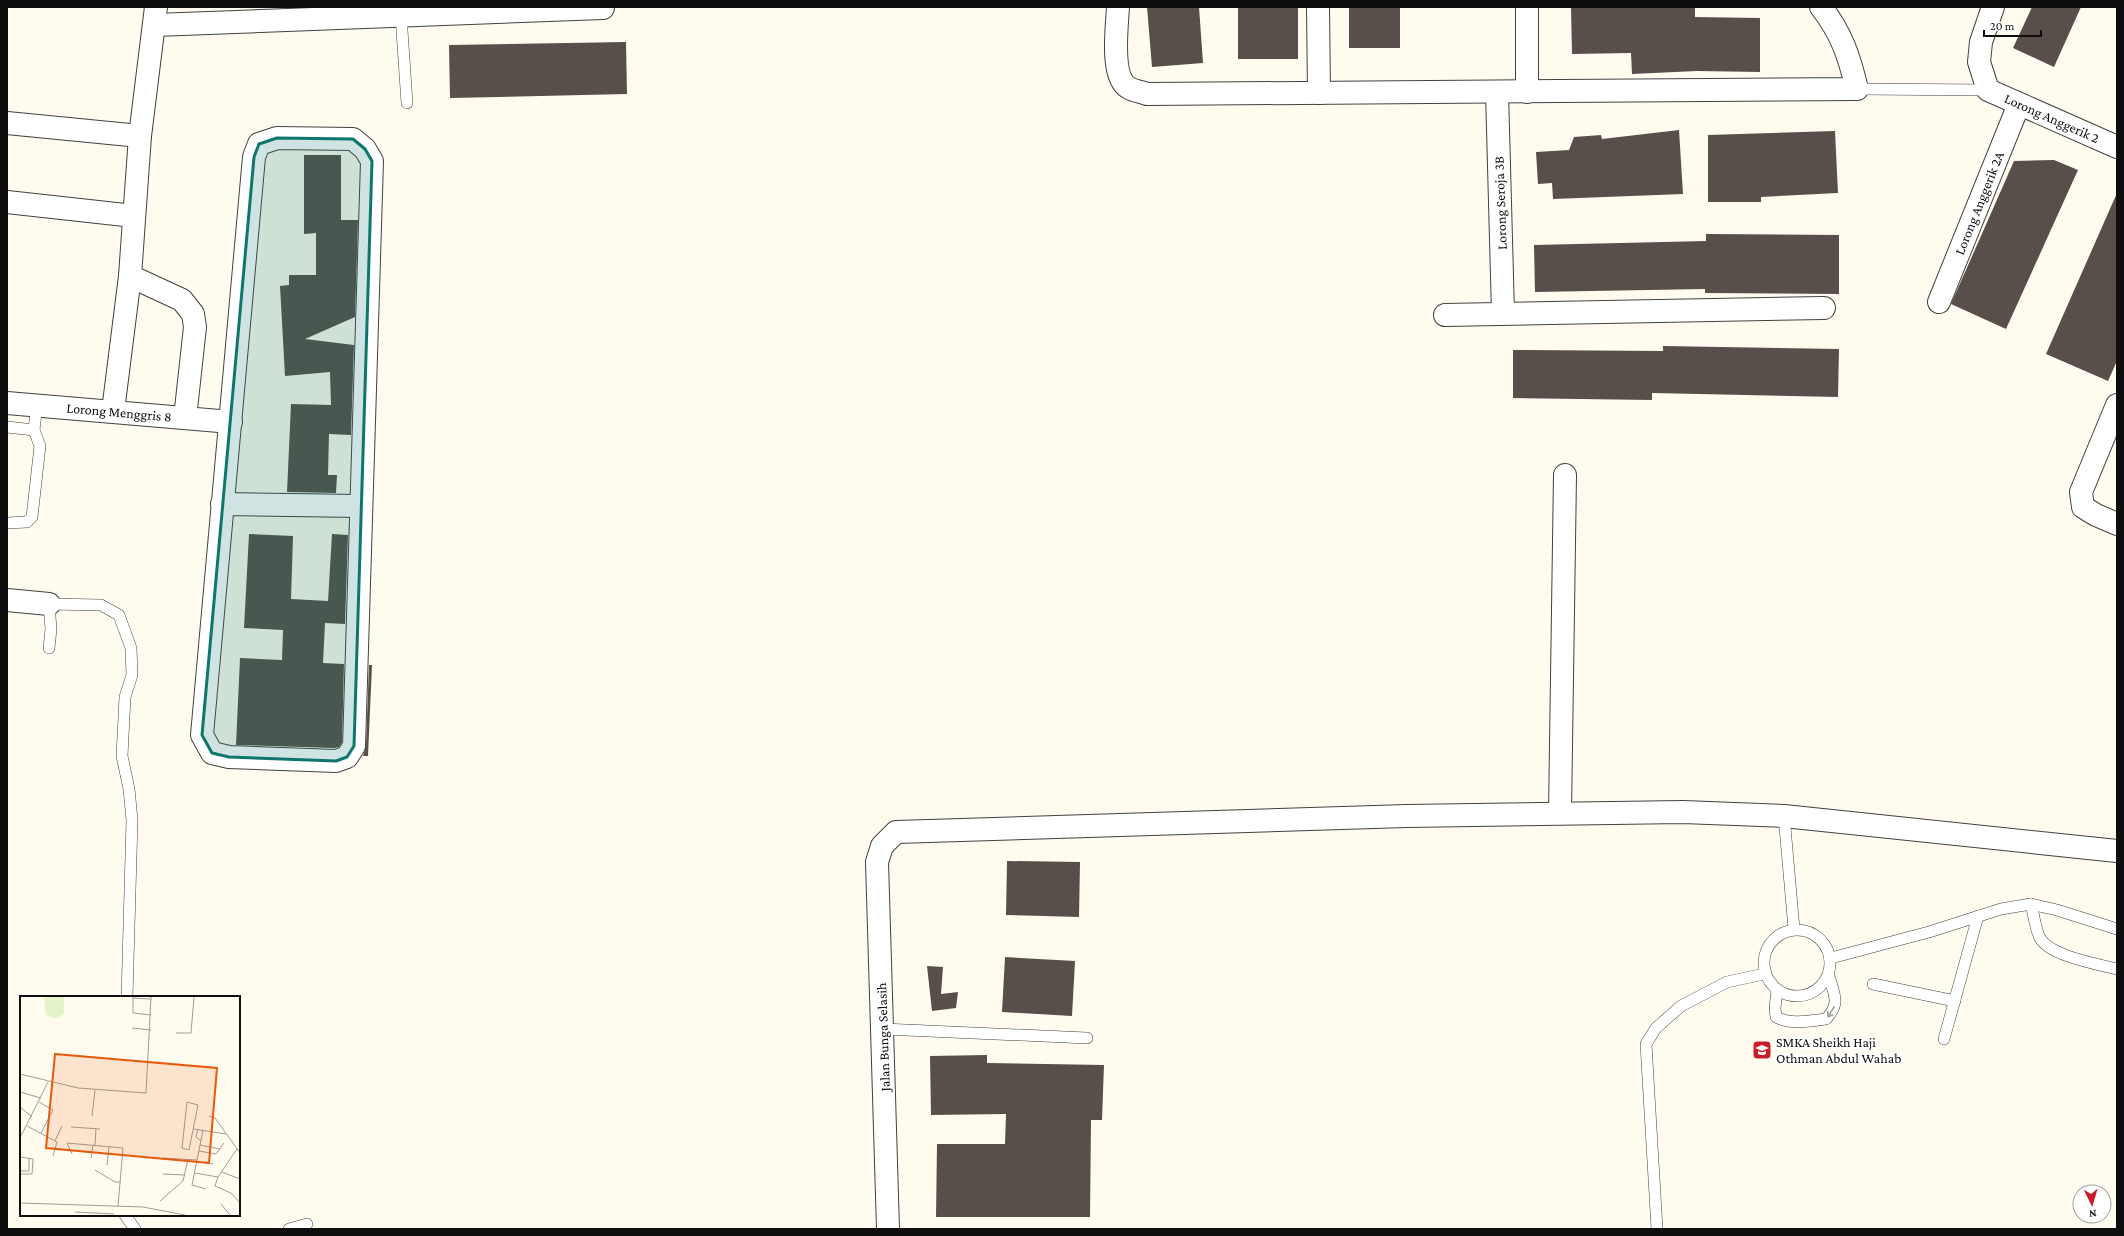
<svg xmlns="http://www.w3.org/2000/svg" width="2124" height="1236" font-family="'Crimson Pro',serif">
<rect width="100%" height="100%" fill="#fffcef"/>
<g fill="#584f4a">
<path d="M1147,7H1199L1203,63L1152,67Z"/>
<rect x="1238" y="7" width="60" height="52"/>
<rect x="1349" y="7" width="51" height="41"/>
<path d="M1571,7H1695V17L1760,18V72L1697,71L1632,74L1631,53L1572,54Z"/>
<path d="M2032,7H2081L2054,67L2013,48Z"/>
<path d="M626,42L627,94L450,98L449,45Z"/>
<path d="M1679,130L1683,194L1553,199L1552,183L1538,184L1536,152L1569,150L1574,137L1601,135L1602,139Z"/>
<path d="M1835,131L1838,193L1761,197V202H1708V135Z"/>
<path d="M304,155H341V220H358L355,317L305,339L354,345L351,435L329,434L328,475H337L336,493L287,492L291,404L331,405L330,372L285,376L280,286L289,285V275H316V233L304,234Z"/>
<path d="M2054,160L2078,170L2006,329L1951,304L2014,161Z"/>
<path d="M2117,193V361L2108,381L2046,354Z"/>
<path d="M1706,234L1839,235V294L1705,293V289L1535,292L1534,245L1706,241Z"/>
<path d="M1663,346L1839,349L1838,397L1652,393V400L1513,398V350L1663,351Z"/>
<path d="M249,534L293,536L291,599L328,601L332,534L348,535L345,624L325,623L323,663L344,664L342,742L339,747L334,748L236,745L240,658L282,660L283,630L244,628Z"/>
<path d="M369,665H372L368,756H363L366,746Z"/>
<path d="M1007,861L1080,862L1079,917L1006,915Z"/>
<path d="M1005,957L1075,961L1072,1016L1002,1012Z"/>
<path d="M927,966L943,967L941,994L958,992L956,1008L932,1011Z"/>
<path d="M987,1055V1063L1104,1065L1102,1120H1091L1090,1217H936L937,1144H1005L1006,1114L931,1115L930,1056Z"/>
</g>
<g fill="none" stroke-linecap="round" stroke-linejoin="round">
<defs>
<g id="lane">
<path d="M401,16L407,103"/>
<path d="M1857,89L1988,90"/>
<path d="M7,427L34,430"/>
<path d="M7,523L27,522L32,517L40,446L34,430L37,404"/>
<path d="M49,648L51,629L49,604L101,605L119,615L131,648L132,675L125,697L122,756L129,789L132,820L127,997"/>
<path d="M1784,816L1794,929"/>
<path d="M2031,904C2034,915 2035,928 2040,938C2050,956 2097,964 2117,969"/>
<circle cx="1797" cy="963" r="33"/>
<path d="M1831,958L1929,932L2001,909L2031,904L2057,910L2117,929"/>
<path d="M1873,984L1955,1001"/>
<path d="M1777,990L1775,1008L1776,1017C1791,1025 1810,1021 1826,1019C1841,1003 1834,995 1829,976"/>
<path d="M883,1029L1087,1038"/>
<path d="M1944,1039L1978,916"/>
<path d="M125,1215L135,1229"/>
<path d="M289,1229L307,1224"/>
<path d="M1657,1229L1646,1044L1656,1028L1681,1006L1727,982L1764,974"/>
</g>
<g id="street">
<path d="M1118,7C1117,27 1110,78 1129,88C1134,91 1142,92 1147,94L1857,89C1849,56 1842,34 1821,7"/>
<path d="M1318,7L1319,93"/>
<path d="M1527,7V92"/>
<path d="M1993,7L1981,42L1979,62L1988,90L2117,147"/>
<path d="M155,25L603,8"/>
<path d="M1497,92L1503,313"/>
<path d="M7,123L140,136"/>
<path d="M277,138L353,139L365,149L372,161L354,746L347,757L336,761L229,757L212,753L202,735L254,157L259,144Z"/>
<path d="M7,202L134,216"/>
<path d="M130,276L182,300L193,314L195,327L185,418"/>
<path d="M1939,302L2019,104"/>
<path d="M1445,315L1824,308"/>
<path d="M7,403L231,422"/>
<path d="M2117,405L2081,492L2083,507L2096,515L2117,524"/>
<path d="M113,411L130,276L140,136L156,7"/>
<path d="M222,504L361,506"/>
<path d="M7,600L49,604"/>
<path d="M1560,813L1565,475"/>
<path d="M888,1229L877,862L882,846L896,832L1406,816L1683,812L1784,816L2117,851"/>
</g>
</defs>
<use href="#lane" stroke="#414141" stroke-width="12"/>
<use href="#street" stroke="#414141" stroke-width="24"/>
<use href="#lane" stroke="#fff" stroke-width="11"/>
<use href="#street" stroke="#fff" stroke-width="22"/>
</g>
<defs><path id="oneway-shaft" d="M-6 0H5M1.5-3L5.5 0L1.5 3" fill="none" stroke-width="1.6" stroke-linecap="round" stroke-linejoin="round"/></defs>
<use stroke="#9f9f9f" href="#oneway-shaft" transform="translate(1831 1012) rotate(122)"/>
<path fill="#0f766e" fill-opacity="0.2" stroke="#0f766e" stroke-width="3" stroke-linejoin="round" d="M277,138L353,139L365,149L372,161L354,746L347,757L336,761L229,757L212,753L202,735L254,157L259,144Z"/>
<defs>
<symbol id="school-square" viewBox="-11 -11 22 22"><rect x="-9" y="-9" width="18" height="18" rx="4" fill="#c81d26" stroke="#fff"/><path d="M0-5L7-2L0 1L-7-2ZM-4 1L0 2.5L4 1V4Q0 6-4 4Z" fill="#fff"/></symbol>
</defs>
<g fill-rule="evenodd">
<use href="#school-square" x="1751" y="1039" width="22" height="22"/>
</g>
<g text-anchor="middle" stroke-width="4" stroke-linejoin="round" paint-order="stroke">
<g font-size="14" fill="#0e0e0e" stroke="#fff">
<text transform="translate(2052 118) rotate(24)" y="5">Lorong Anggerik 2</text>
<text transform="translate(1500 203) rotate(-92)" y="5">Lorong Seroja 3B</text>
<text transform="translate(1979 203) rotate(-68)" y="5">Lorong Anggerik 2A</text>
<text transform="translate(119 412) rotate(5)" y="5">Lorong Menggris 8</text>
<text transform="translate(883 1037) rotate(-92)" y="5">Jalan Bunga Selasih</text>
</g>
<g font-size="14" fill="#0e0e0e" stroke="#fff" text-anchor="start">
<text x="1776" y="1047">SMKA Sheikh Haji<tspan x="1776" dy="16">Othman Abdul Wahab</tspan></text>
</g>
</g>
<g transform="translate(20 996)">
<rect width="220" height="220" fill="#fffcef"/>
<path d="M24,1H44V18L36,23L26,19Z" fill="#e5f3c9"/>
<path fill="none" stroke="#9f9d95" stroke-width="1" d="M113,1V17L131,19M113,2L131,3M112,32L131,34M156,37H171L174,1M0,78L58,92L126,97L131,1M0,96L21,102M19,106L33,114L21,137M167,106L178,109L169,154L162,152ZM0,111L12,121M72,120L75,94M189,120L195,122L220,157M7,130L37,146L33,160M51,131L80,133M174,133L206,138M178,133L176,141L181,145M183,134L172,189L186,193M0,142L28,86M35,145L42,130M75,149L76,132M180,149L200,153M217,153L198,181L195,190L211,197L220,207M179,155L196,158L204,147M52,158L47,147L103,152L98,210M0,161L13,163L12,178H0M71,162L73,149M143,162L177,164M177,166L193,168M87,169L89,151M75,174L95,186H101M0,175H9V162M202,176L220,183M175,177L198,181M143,178L165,179M140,205L163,185L168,163M0,207L123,211L165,219M201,208L210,219M55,216L94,218"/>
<path fill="#e8590c" fill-opacity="0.15" stroke="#e8590c" stroke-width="2" d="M35,58L197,72L189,167L26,152Z"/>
<rect width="220" height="220" fill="none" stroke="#0e0e0e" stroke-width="2"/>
</g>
<rect width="2124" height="1236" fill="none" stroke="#0e0e0e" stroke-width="16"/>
<g transform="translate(2092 1204) rotate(175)"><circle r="19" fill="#ffffff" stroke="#9f9f9f"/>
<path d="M0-3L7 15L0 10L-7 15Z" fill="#c81d26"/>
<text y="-6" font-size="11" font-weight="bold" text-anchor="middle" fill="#0e0e0e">N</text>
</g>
<path d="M1984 30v6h57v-6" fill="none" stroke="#0e0e0e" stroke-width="2"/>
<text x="1990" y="30" font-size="12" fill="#0e0e0e" stroke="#ffffff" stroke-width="3" paint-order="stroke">20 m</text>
</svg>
